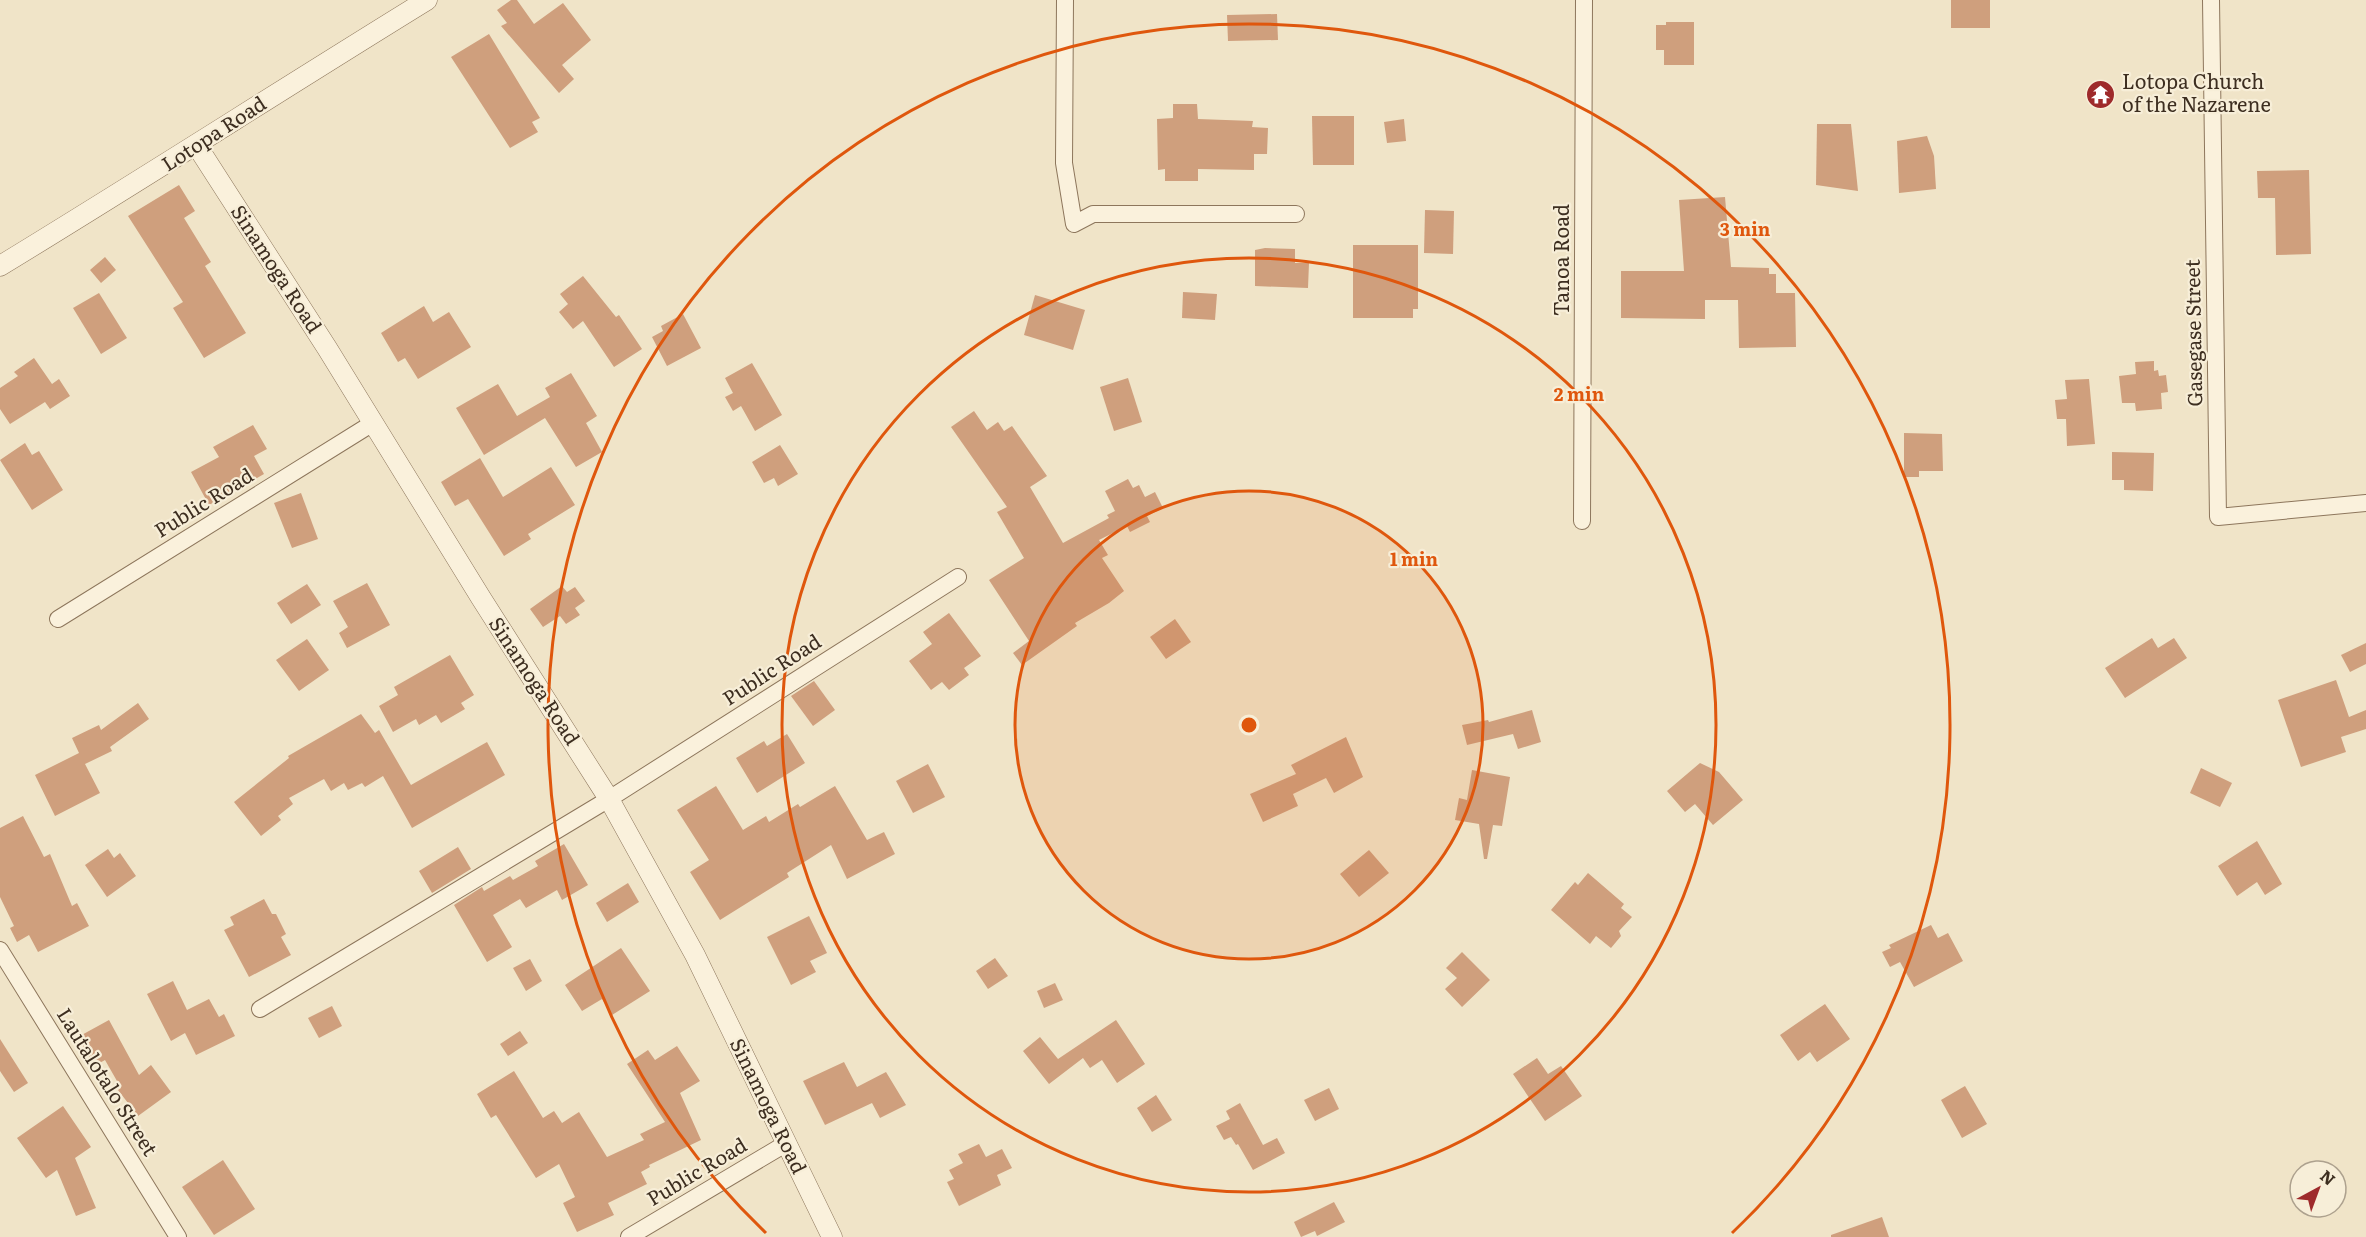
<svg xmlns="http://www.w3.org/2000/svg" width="2366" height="1237" font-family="Literata,serif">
<rect width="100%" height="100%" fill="#f0e4c8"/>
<g fill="#cf9f7d">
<path d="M511,0H517L534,24L563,3L591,40L562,65L574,79L559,93L501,26L507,23L497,10Z"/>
<rect x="1951" y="0" width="39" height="28"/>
<path d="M1277,14L1278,40L1228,41L1227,15Z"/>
<path d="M1666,22H1694V65H1664V50H1656V25H1666Z"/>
<path d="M489,34L540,118L532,122L538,132L510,148L451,57Z"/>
<path d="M1173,104H1197L1198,119L1253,121L1252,127L1268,128L1267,154H1254V170L1198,169V181H1165V169L1158,170L1157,119L1173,118Z"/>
<path d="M1312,116H1354V165H1313Z"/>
<path d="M1404,119L1406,141L1387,143L1384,122Z"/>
<path d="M1817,124H1851L1858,191L1816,185Z"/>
<path d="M1927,136L1934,156L1936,189L1899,193L1897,141Z"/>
<path d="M2309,170L2311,254L2276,255L2275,198H2258L2257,171Z"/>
<path d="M179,185L195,211L184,218L211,262L205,266L246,333L204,358L173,308L183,302L128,216Z"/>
<path d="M1725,197L1731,267L1769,268V274H1776V293H1795L1796,347L1739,348L1738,300H1705V319L1621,318V271H1684L1679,200Z"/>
<path d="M1425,210L1454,211L1453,254L1424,253Z"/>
<path d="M1353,245H1418V309H1413V318H1353Z"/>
<path d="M1265,248L1295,249V263H1309L1308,288L1255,286V250Z"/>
<path d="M105,257L116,270L101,283L90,270Z"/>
<path d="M583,276L616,317L619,315L642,349L614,367L583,321L573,329L559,312L568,304L560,294Z"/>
<path d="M1183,292L1217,294L1215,320L1182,318Z"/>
<path d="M99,293L127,338L101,354L73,308Z"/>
<path d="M1035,295L1085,310L1073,350L1024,335Z"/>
<path d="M424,306L433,322L449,312L471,347L418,379L405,358L398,362L381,333Z"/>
<path d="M683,314L701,348L667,366L652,337L663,331L661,326Z"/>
<path d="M34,358L52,384L59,379L70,396L50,409L45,402L10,424L0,409V388L18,376L14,372Z"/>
<path d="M2154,361V371L2158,370L2159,376L2166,375L2168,392L2161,393L2162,409L2136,411L2135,403H2122L2119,376L2136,374L2135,362Z"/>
<path d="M752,363L782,415L755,431L741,406L733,411L725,397L733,393L725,378Z"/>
<path d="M571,373L597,416L586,423L602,452L576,467L545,418L484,455L456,408L498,384L517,416L550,397L545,388Z"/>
<path d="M1128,378L1142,422L1114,431L1100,387Z"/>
<path d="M2089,379L2095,444L2067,446L2066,419H2057L2055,400L2067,399L2065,380Z"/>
<path d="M974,411L987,430L998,422L1004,431L1012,426L1047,476L1030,487L1063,543L1109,518L1107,515L1115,511L1105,491L1128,479L1133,488L1139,485L1145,497L1155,492L1163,508L1147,516L1150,522L1130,532L1127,526L1099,540L1108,555L1102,558L1124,591L1109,603L1075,623L1077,626L1022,665L1013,653L1029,641L989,580L1024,558L997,512L1007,507L951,427Z"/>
<path d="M253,425L267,449L254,456L264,474L209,505L191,472L219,457L213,447Z"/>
<path d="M1904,433L1942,434L1943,471H1919V477H1904Z"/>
<path d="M25,443L32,455L39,451L63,490L32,510L0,460Z"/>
<path d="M780,445L798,474L778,486L774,478L764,483L752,462Z"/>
<path d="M2112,452L2154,453L2153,491L2124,490V480H2112Z"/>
<path d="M480,458L503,497L551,467L575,505L528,534L531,539L504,556L468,499L455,506L441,482Z"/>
<path d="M301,493L318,539L292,548L274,503Z"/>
<path d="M367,583L390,625L347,648L339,633L348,627L333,601Z"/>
<path d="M307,584L321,605L291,624L277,603Z"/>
<path d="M562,586L567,592L575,587L585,601L575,608L580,615L566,624L560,616L543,627L530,609Z"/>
<path d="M949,613L981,656L964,668L969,675L949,690L942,682L931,690L909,661L932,644L923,632Z"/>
<path d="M1175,619L1191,642L1166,659L1150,637Z"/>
<path d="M2152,638L2158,648L2174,638L2187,658L2125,698L2105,668Z"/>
<path d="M307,639L329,670L299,691L276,660Z"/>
<path d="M2366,643V664L2350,672L2341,655Z"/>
<path d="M450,655L474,695L461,703L465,709L441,723L436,715L419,725L416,719L393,732L379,706L398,695L394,687Z"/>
<path d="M2336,680L2349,717L2366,710V729L2341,737L2346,752L2301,767L2278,700Z"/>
<path d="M814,681L835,710L813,726L791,696Z"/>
<path d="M138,703L149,719L110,747L112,751L85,764L100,793L55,816L35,775L79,753L72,738L99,725L101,730Z"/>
<path d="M1532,710L1541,742L1518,749L1513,734L1467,745L1462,725L1488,720L1489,722Z"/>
<path d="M361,714L375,733L379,730L411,785L487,742L505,775L412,828L383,776L365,787L362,783L348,790L344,783L331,791L324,779L289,798L293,804L278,816L281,820L261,836L234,802L289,758L288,756Z"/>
<path d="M787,734L805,763L757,793L736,758L764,741L767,746Z"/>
<path d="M1346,737L1363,777L1334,793L1326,778L1293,794L1298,806L1263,822L1250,794L1296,774L1291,765Z"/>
<path d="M1700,763L1719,772L1743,800L1713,825L1695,804L1685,812L1667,791Z"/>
<path d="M928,764L945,797L913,813L896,781Z"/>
<path d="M2201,768L2232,783L2220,807L2190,793Z"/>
<path d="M1472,770L1510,777L1502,826L1493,825L1487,859H1484L1479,824L1455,820L1459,798L1467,800Z"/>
<path d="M716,786L743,830L766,816L769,822L798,804L800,807L835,786L867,840L884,832L895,854L847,879L831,845L787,873L789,877L720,920L690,872L709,860L677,810Z"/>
<path d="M23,816L44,857L50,854L72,906L77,903L89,926L38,952L29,935L17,942L10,928L14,926L0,897V828Z"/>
<path d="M2257,841L2282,884L2265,895L2257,882L2237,896L2218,866Z"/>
<path d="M564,844L588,885L562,900L557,890L526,908L520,899L493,915L512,947L487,962L454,905L482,887L484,891L510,876L513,880L538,866L535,861Z"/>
<path d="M458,847L471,869L432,893L419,871Z"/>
<path d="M108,849L114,858L120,853L136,876L107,897L85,865Z"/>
<path d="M1369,850L1389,873L1359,897L1340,874Z"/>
<path d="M1588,873L1624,904L1621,908L1632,917L1619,931L1621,936L1611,948L1596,936L1590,944L1551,910L1575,882L1578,885Z"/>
<path d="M628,883L639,902L607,922L596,903Z"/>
<path d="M264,899L272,914H276L286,934L281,937L291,955L249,977L224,930L234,925L230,917Z"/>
<path d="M809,916L827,953L810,961L816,972L791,985L767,937Z"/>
<path d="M1931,925L1938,938L1948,933L1963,961L1914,987L1900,962L1890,967L1882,952L1891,948L1889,945Z"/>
<path d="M621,948L650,991L612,1015L602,999L582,1011L565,985Z"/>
<path d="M1462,952L1490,980L1462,1007L1445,989L1457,978L1446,968Z"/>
<path d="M995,958L1008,976L988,989L976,971Z"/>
<path d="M530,959L542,981L526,991L513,968Z"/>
<path d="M173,981L187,1010L209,999L219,1017L224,1014L235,1036L196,1055L185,1033L171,1041L147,994Z"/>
<path d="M1055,983L1063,1000L1044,1008L1037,991Z"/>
<path d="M1825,1004L1850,1039L1817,1062L1810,1052L1798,1061L1780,1035Z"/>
<path d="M332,1006L342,1026L319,1038L308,1018Z"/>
<path d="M109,1020L139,1075L151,1065L171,1092L138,1116L118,1090L121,1088L105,1060L94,1066L78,1037Z"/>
<path d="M1116,1020L1145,1064L1117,1083L1102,1060L1090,1068L1083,1058L1049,1084L1023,1051L1040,1037L1058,1059Z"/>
<path d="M520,1031L528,1043L508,1056L500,1044Z"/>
<path d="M0,1039L28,1083L14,1092L0,1071Z"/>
<path d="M677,1046L700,1081L680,1093L701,1140L649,1165L650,1167L641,1172L647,1184L608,1203L614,1215L577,1232L563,1203L575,1197L559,1164L536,1178L496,1115L491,1118L477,1094L514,1071L543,1118L554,1111L562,1123L579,1112L607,1157L644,1140L640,1134L665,1122L627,1064L648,1050L655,1060Z"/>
<path d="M1537,1058L1548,1074L1561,1066L1582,1096L1545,1121L1513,1074Z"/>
<path d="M844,1062L857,1087L886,1072L906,1105L880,1118L872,1103L825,1125L803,1081Z"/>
<path d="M1965,1086L1987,1124L1962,1138L1941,1100Z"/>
<path d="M1329,1088L1339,1109L1315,1121L1304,1100Z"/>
<path d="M1156,1095L1172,1120L1152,1132L1137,1108Z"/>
<path d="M1240,1103L1263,1145L1277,1138L1285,1153L1253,1170L1238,1144L1236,1145L1231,1137L1224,1140L1216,1126L1230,1119L1226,1111Z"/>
<path d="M63,1106L91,1147L75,1158L96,1208L76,1216L57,1170L46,1178L17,1138Z"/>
<path d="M979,1144L986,1157L1002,1149L1012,1168L997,1175L1001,1185L959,1206L947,1182L954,1179L949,1170L963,1163L958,1154Z"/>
<path d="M223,1160L255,1209L214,1235L182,1187Z"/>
<path d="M1334,1202L1345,1222L1317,1236L1315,1231L1301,1237L1294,1222Z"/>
<path d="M1882,1217L1889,1237H1831V1235Z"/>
</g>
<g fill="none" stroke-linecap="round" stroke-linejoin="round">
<defs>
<g id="minor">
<path d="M1065,0L1064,163L1074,224L1093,214H1296"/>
<path d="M2211,0L2218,517L2366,503"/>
<path d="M1582,521L1584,0"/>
<path d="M58,619L373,423"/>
<path d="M0,950L178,1237"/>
<path d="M260,1009L609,799L958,577"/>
<path d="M629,1237L787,1143"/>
</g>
<g id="tertiary">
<path d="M197,146L327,348L481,598L609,799L695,955L832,1237"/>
<path d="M0,266C143,179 284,88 427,0"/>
</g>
</defs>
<use href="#minor" stroke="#8d765c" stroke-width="18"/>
<use href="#tertiary" stroke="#8d765c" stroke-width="21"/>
<use href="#minor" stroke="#faf1dc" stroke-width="16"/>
<use href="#tertiary" stroke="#faf1dc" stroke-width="20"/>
</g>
<circle cx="1249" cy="725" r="234" fill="#df570d" fill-opacity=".12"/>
<g fill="none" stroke="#df570d" stroke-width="3">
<circle cx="1249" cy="725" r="234"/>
<circle cx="1249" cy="725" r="467"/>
<path d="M766 1233A701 701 0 1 1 1732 1233"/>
</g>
<defs>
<symbol id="temple-disc" viewBox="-11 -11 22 22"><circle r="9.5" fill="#9e2a2b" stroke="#f7eed8"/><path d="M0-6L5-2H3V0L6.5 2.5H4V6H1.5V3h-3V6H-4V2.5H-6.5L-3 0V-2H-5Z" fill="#fff"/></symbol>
</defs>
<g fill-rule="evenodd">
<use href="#temple-disc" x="2084" y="78" width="33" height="33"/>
</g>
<g text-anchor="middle" stroke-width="4.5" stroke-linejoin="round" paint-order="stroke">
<g font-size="20" fill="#3d2e20" stroke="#f7eed8" text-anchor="start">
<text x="2122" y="89">Lotopa Church<tspan x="2122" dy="23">of the Nazarene</tspan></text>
</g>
<g font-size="20" fill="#3d2e20" stroke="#f7eed8">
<text transform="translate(214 134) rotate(-33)" y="7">Lotopa Road</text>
<text transform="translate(1562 260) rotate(-90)" y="7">Tanoa Road</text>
<text transform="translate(276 269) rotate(57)" y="7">Sinamoga Road</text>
<text transform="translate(2194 333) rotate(-91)" y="7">Gasegase Street</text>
<text transform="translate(204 503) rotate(-32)" y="7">Public Road</text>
<text transform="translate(772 670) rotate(-33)" y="7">Public Road</text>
<text transform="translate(534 681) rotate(57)" y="7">Sinamoga Road</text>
<text transform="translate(107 1082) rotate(58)" y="7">Lautalotalo Street</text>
<text transform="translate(768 1106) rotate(64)" y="7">Sinamoga Road</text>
<text transform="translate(697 1172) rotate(-31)" y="7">Public Road</text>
</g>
</g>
<circle cx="1249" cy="725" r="9" fill="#df570d" stroke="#f7eed8" stroke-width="3"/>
<g font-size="18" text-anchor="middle" font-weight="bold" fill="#df570d" stroke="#f7eed8" stroke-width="4.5" stroke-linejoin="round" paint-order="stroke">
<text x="1745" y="236">3 min</text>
<text x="1579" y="401">2 min</text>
<text x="1414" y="566">1 min</text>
</g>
<g transform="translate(2318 1189) rotate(41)"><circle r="28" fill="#f7eed8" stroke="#ada18e" stroke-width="1.5"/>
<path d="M0-4.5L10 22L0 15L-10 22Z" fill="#9e2a2b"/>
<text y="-9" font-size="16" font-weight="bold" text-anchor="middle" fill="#3d2e20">N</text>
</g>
</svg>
